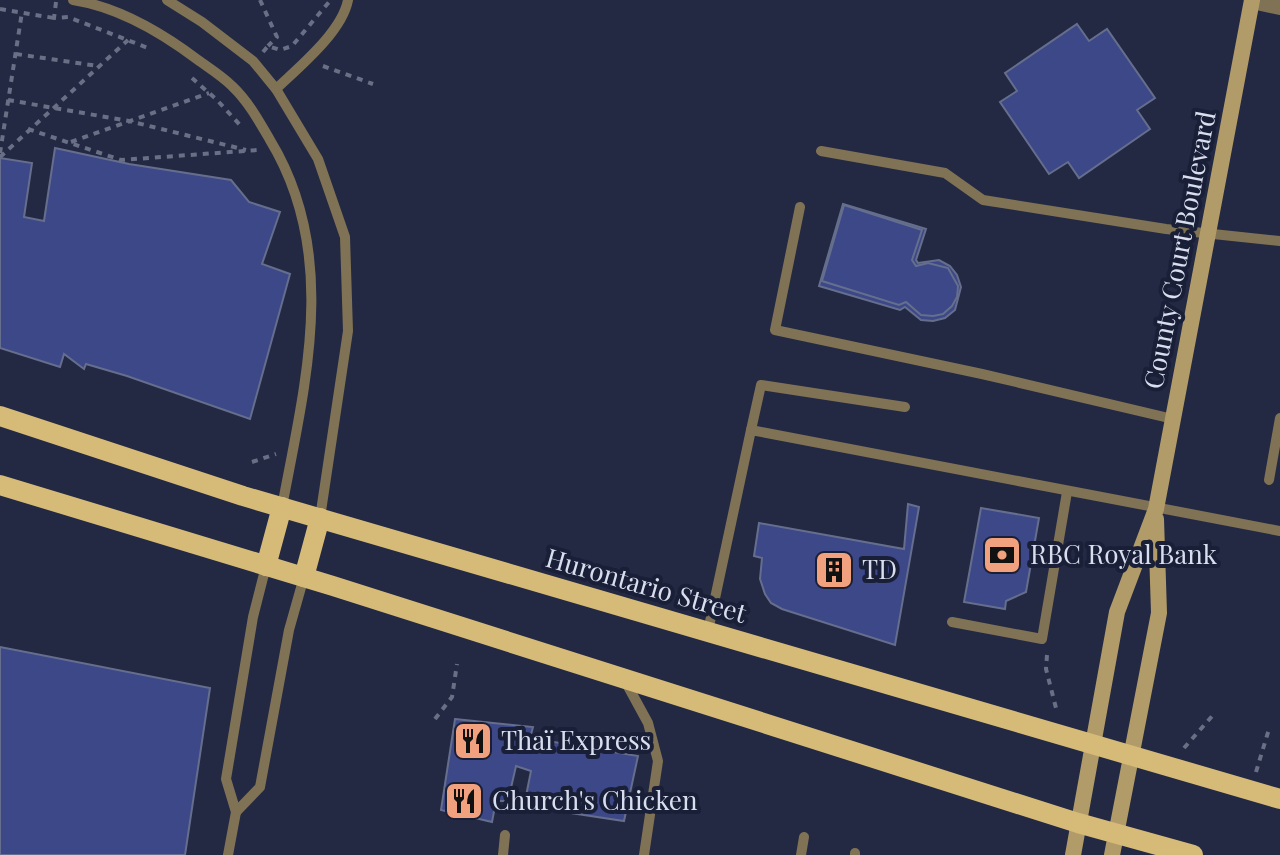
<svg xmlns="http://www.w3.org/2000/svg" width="1280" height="855" font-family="'Playfair Display',serif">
<rect width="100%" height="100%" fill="#232943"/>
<g fill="#3c4888" stroke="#656e8c" stroke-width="2">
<path d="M1077,24L1089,41L1107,29L1155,98L1137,110L1150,129L1079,178L1068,162L1049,174L1000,102L1017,91L1005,73Z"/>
<path d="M55,148L129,164L231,180L249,202L280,212L262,264L290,274L250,419L127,376L86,364L84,369L64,354L60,367L0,348V158L32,163L24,217L44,221Z"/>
<path d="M843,204L926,229L916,260L918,263L939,260L950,266L957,275L961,287L955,310L945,318L933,321L921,320L905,307L900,310L819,286Z"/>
<path d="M844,205L922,230L912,260L916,266L928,263L948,268L958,286L957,297L952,306L943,314L933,316L921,315L906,302L899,305L822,281Z"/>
<path d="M908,504L919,507L895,645L782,609L771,603L765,594L760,579L762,558L754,556L759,523L904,549Z"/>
<path d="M981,508L1039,518L1026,592L1006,601L1005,609L964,602Z"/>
<path d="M0,647L210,688L185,855H0Z"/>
<path d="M455,719L533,727L530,738L638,756L624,821L524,806L531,771L516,766L508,801H496L492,822L441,810Z"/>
</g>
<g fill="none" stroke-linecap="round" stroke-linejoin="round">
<g stroke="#696f85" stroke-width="4" stroke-dasharray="6 6" stroke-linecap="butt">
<path d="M260,0L277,37L268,46"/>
<path d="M56,2L54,18L68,17L148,48"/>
<path d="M0,9L54,18"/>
<path d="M263,52L268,46L280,50L292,46L329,2"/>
<path d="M16,54L98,66"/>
<path d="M323,66L373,84"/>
<path d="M192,78L217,100L240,125"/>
<path d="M8,100L129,121L246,150"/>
<path d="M28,129L121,160L258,150"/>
<path d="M71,142L209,93"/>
<path d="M0,153L22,12"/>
<path d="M0,157L128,40"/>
<path d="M252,462L276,454"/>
<path d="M1047,655L1046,669L1056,708"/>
<path d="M435,719L452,697L457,664"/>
<path d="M1184,748L1214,714"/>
<path d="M1256,772L1269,729"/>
</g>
<g stroke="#807254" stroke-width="10">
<path d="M73,0C119,7 161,32 198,60C209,68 222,76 232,86C248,101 259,121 270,140C340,255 305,384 282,507"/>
<path d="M167,0L202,22L253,61L276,89L318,159L345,237L348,331L320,518"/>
<path d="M276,89C299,67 342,32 348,0"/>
<path d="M821,151L945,173L983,200L1166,229L1280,241"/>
<path d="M800,207L775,330L982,374L1173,419"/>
<path d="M751,430L761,385L905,407"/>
<path d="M1269,480L1280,418"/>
<path d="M952,622L1042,639L1067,492"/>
<path d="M708,631L751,430L1280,531"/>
<path d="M624,679L648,723L658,761L644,855"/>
<path d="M236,812L260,787L289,630L304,577"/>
<path d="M228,855L236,812L226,779L253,617L266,566"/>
<path d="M503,855L505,835"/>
<path d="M801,855L804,837"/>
<path d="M855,855V853"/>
</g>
<path stroke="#807254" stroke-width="16" d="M1252,1L1280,7"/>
<g stroke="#b19b68" stroke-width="16">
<path d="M1073,855L1117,612L1156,509L1252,0"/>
<path d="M1112,855L1159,613L1156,519"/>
</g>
<g stroke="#d6ba78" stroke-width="20">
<path d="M0,416L243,496L1280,799"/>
<path d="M0,485L333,586L1078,823L1193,855"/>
<path d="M266,566L282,507"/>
<path d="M304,577L320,518"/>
</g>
</g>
<defs>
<symbol id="bank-square" viewBox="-11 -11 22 22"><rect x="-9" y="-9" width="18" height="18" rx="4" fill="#f1a17d" stroke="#1a1f38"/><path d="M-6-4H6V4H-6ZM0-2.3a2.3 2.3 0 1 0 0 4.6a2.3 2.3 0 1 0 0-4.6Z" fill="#111"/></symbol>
<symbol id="building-square" viewBox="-11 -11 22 22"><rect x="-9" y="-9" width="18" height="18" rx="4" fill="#f1a17d" stroke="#1a1f38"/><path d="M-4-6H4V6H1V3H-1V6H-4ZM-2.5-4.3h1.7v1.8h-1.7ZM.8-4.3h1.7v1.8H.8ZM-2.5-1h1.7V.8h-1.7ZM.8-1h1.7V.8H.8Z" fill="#111"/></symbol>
<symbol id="restaurant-square" viewBox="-11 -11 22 22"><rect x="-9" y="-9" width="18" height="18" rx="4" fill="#f1a17d" stroke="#1a1f38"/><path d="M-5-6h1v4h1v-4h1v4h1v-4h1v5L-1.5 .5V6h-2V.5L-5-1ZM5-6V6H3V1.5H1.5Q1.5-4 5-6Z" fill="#111"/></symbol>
</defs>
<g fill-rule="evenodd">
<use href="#bank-square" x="980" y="533" width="44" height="44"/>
<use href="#building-square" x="812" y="548" width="44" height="44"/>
<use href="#restaurant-square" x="451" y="719" width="44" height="44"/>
<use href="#restaurant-square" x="442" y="779" width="44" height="44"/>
</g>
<g text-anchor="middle" stroke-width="8" stroke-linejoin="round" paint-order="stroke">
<g font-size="26" fill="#d9deef" stroke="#1a1f38">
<text transform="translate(1180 250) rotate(-79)" y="9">County Court Boulevard</text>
<text transform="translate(646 586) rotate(16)" y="9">Hurontario Street</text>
</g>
<g font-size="26" fill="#d9deef" stroke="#1a1f38" text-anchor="start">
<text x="1030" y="564">RBC Royal Bank</text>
<text x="862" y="579">TD</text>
<text x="501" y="750">Thaï Express</text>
<text x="492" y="810">Church's Chicken</text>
</g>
</g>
</svg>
